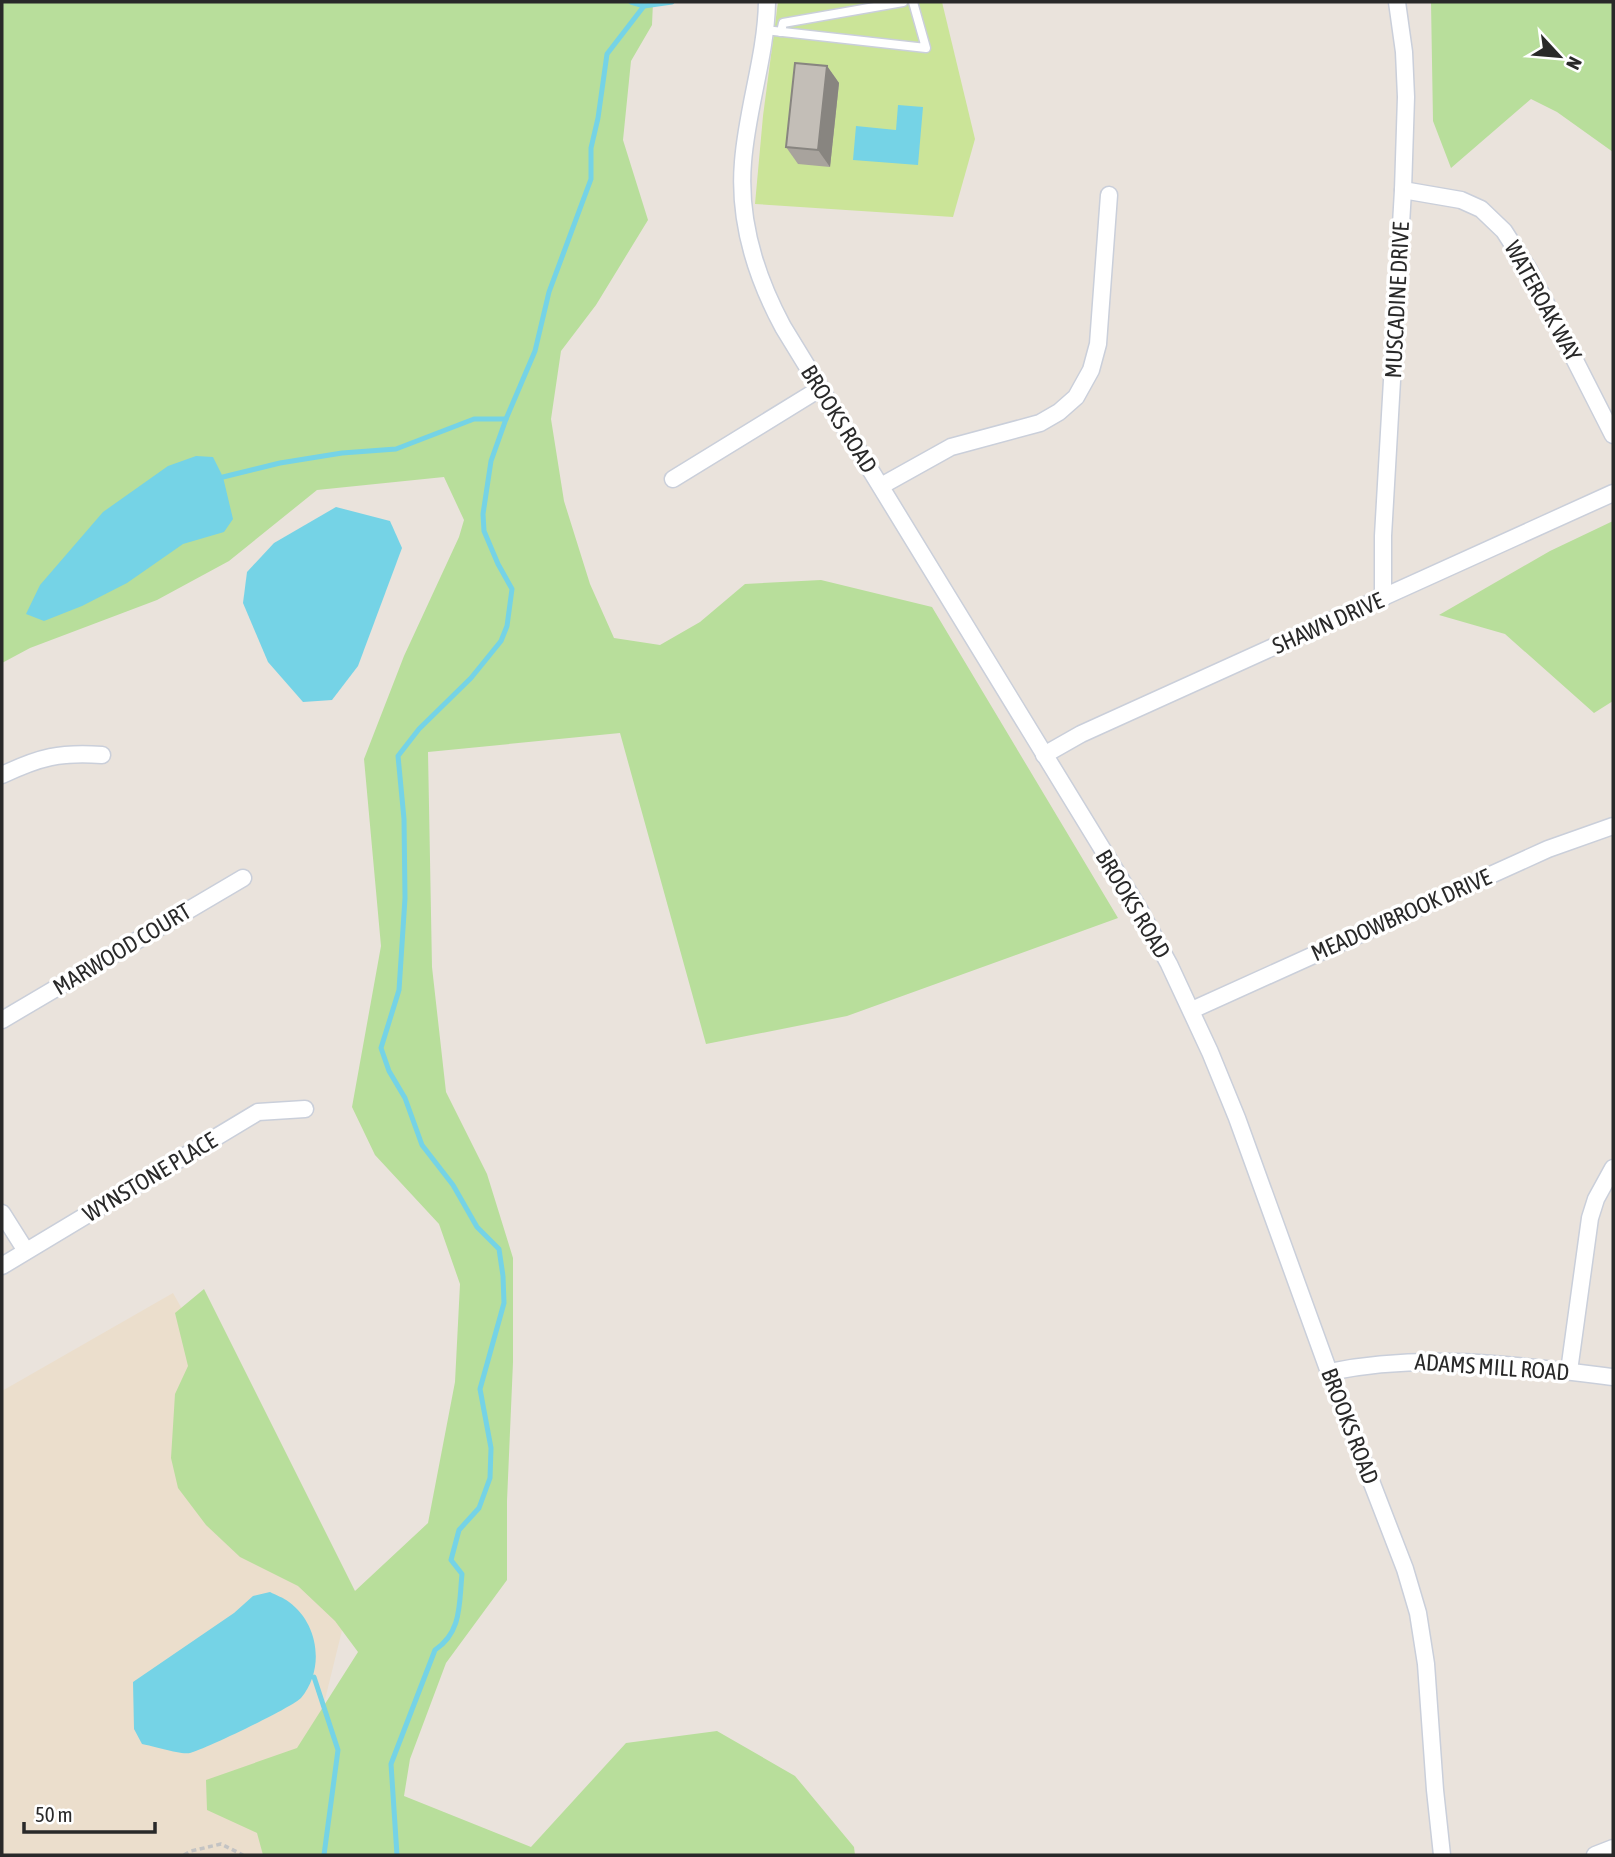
<svg xmlns="http://www.w3.org/2000/svg" width="1615" height="1857" font-family="'Asap Condensed',sans-serif">
<rect width="100%" height="100%" fill="#eae3dc"/>
<path fill="#ebdecc" d="M173,1293L348,1606L289,1846L290,1855H2V1391Z"/>
<g fill="#b8de9b">
<path d="M2,2H653L652,25L631,61L623,140L648,220L596,305L561,351L551,419L564,501L590,584L614,638L660,645L700,622L745,584L821,580L932,607L1118,918L847,1016L706,1044L620,733L428,752L432,967L446,1092L487,1174L513,1258V1362L507,1501V1580L446,1663L410,1759L404,1796L531,1847L626,1743L717,1731L795,1776L854,1847L855,1855H263L257,1833L207,1810L206,1780L297,1748L358,1652L335,1621L298,1586L240,1557L206,1525L178,1488L171,1458L175,1394L188,1366L175,1313L204,1289L355,1591L428,1523L455,1382L460,1284L439,1224L375,1155L352,1107L381,946L364,759L404,656L459,537L464,520L444,477L317,490L229,561L157,600L30,648L2,663Z"/>
<path d="M1431,2H1613V152L1557,112L1531,99L1451,168L1433,121Z"/>
<path d="M1613,521V701L1594,713L1505,634L1439,615L1550,551Z"/>
</g>
<path fill="#cbe498" d="M778,2H942L975,139L953,217L755,204L763,116Z"/>
<g fill="#75d3e6">
<path d="M898,105L923,107L918,165L853,160L856,126L896,130Z"/>
<path d="M196,456L213,457L223,477L233,519L224,532L183,544L127,583L82,606L44,621L26,614L40,585L103,512L168,466Z"/>
<path d="M336,507L390,521L402,548L358,666L332,700L303,702L268,662L243,603L247,572L274,543Z"/>
<path d="M270,1592C276,1595 284,1598 289,1602C319,1624 325,1669 301,1698C293,1707 203,1750 190,1753C180,1755 154,1746 142,1744L134,1729L133,1682L234,1613L253,1596Z"/>
</g>
<g fill="none" stroke-linecap="round" stroke-linejoin="round">
<g stroke="#75d3e6" stroke-width="5">
<path d="M631,2L644,6L672,2"/>
<path d="M223,477L280,463L342,453L396,449L474,419H506"/>
<path d="M314,1677L338,1750L324,1855"/>
<path d="M397,1855L391,1764L435,1650C462,1632 459,1604 462,1574L451,1560L459,1530L479,1508L490,1478L491,1448L480,1389L504,1303L503,1276L499,1249L477,1227L453,1185L422,1145L405,1098L389,1071L381,1048L399,990L405,898L404,819L398,756L419,729L471,678L501,641L507,626L512,589L498,564L484,531L483,514L491,461L506,419L535,351L549,292L591,179V148L598,118L607,54L644,6"/>
</g>
<defs>
<g id="service">
<path d="M765,30L926,48L913,2"/>
<path d="M781,32L783,23L903,2"/>
</g>
<g id="minor">
<path d="M767,2C766,56 747,108 743,162C738,221 755,275 783,327L1139,909L1169,964L1210,1052L1237,1118L1329,1372L1405,1569L1418,1613L1426,1664L1435,1790L1442,1855"/>
<path d="M1403,190L1461,200L1481,209L1504,231L1529,270L1613,435"/>
<path d="M673,479L821,388"/>
<path d="M881,486L951,447L1040,423L1059,412L1076,397L1091,370L1098,344L1109,195"/>
<path d="M1383,598V536L1403,190L1406,97L1404,52L1397,2"/>
<path d="M1044,755L1081,734L1613,493"/>
<path d="M2,775C40,757 60,752 102,755"/>
<path d="M1192,1010L1548,849L1613,826"/>
<path d="M2,1020L243,878"/>
<path d="M2,1213L26,1251"/>
<path d="M2,1266L258,1112L305,1109"/>
<path d="M1569,1371L1590,1218L1596,1199L1613,1168"/>
<path d="M1329,1372C1424,1352 1518,1365 1613,1377"/>
<path d="M1595,1855L1613,1848"/>
</g>
</defs>
<use href="#service" stroke="#cacfda" stroke-width="11"/>
<use href="#minor" stroke="#cacfda" stroke-width="19"/>
<path stroke="#c3c3c3" stroke-width="3.5" stroke-dasharray="5 3.5" stroke-linecap="butt" d="M184,1855L191,1851L221,1844L243,1855"/>
<use href="#service" stroke="#fff" stroke-width="8"/>
<use href="#minor" stroke="#fff" stroke-width="16"/>
</g>
<path fill="#a8a39d" d="M827,66L839,83L830,167L798,164L786,147Z"/>
<path fill="#888580" d="M827,66L839,83L830,167L818,150Z"/>
<path fill="#c3beb7" stroke="#888580" stroke-width="2" d="M795,63L827,66L818,150L786,147Z"/>
<g text-anchor="middle" stroke-width="7" stroke-linejoin="round" paint-order="stroke">
<g font-size="23" fill="#292929" stroke="#fff">
<text transform="translate(1397 300) rotate(-87)" y="8">MUSCADINE DRIVE</text>
<text transform="translate(1543 301) rotate(61)" y="8">WATEROAK WAY</text>
<text transform="translate(839 419) rotate(58)" y="8">BROOKS ROAD</text>
<text transform="translate(1328 623) rotate(-24)" y="8">SHAWN DRIVE</text>
<text transform="translate(1133 904) rotate(59)" y="8">BROOKS ROAD</text>
<text transform="translate(1401 915) rotate(-24)" y="8">MEADOWBROOK DRIVE</text>
<text transform="translate(122 949) rotate(-31)" y="8">MARWOOD COURT</text>
<text transform="translate(150 1177) rotate(-31)" y="8">WYNSTONE PLACE</text>
<text transform="translate(1492 1367) rotate(4)" y="8">ADAMS MILL ROAD</text>
<text transform="translate(1350 1426) rotate(69)" y="8">BROOKS ROAD</text>
</g>
</g>
<rect width="1615" height="1857" fill="none" stroke="#292929" stroke-width="7"/>
<g transform="translate(1559 56) rotate(116)" stroke="#ffffff" stroke-width="5" paint-order="stroke">
<path d="M0-5L12 26L0 18L-12 26Z" fill="#292929"/>
<text y="-10" font-size="19" font-weight="bold" text-anchor="middle" fill="#292929">N</text>
</g>
<path d="M24 1822v10h131v-10" fill="none" stroke="#292929" stroke-width="3.5"/>
<text x="35" y="1822" font-size="21" fill="#292929" stroke="#ffffff" stroke-width="5" paint-order="stroke">50 m</text>
</svg>
